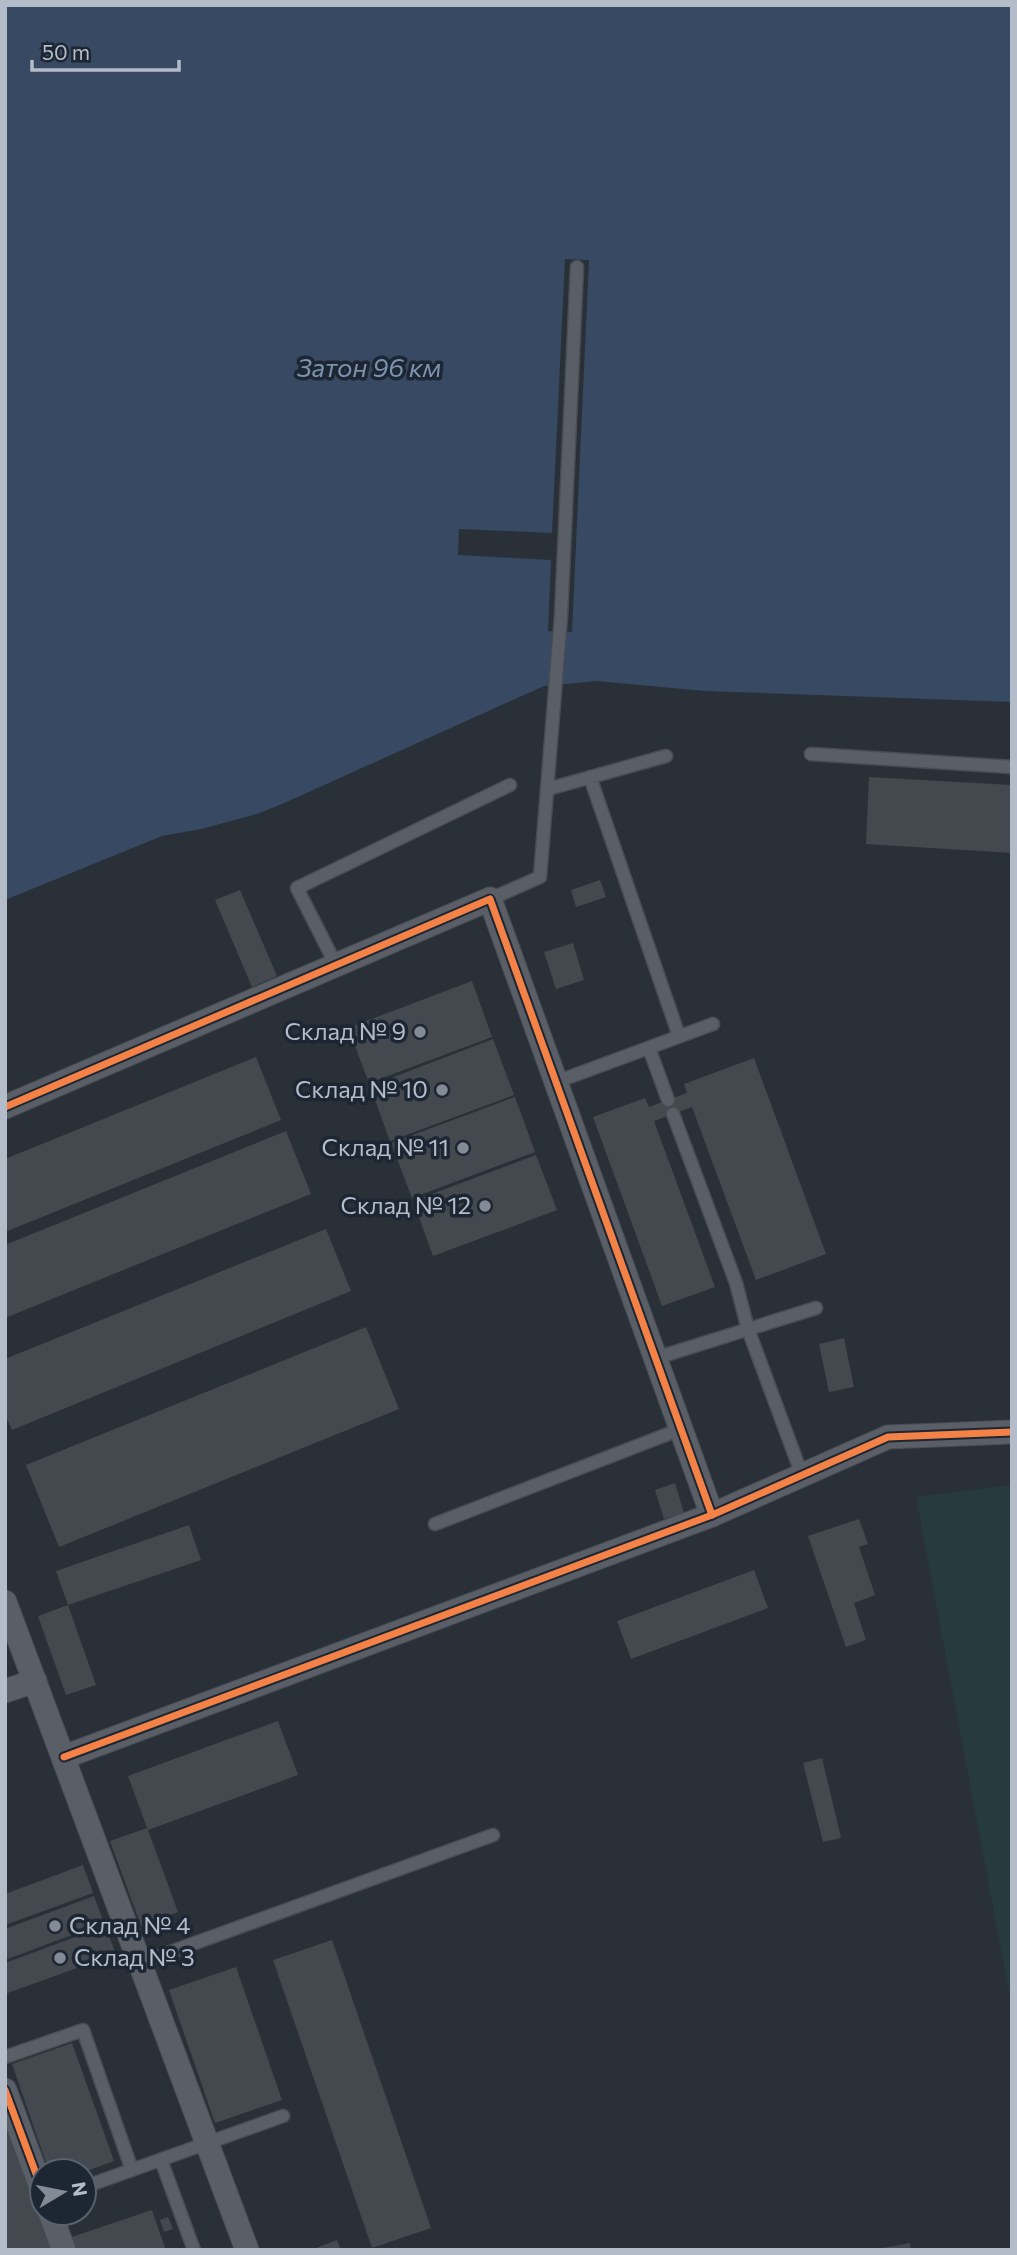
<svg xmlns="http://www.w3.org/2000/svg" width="1017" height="2255" font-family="Commissioner,sans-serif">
<rect width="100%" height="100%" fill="#2a3038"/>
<path fill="#273a3e" d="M1012,1485V1991L1009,1992L916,1497Z"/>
<path fill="#384963" d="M5,5H1012V702L705,691L597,681L544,686L282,804L257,814L201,829L162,836L5,900Z"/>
<path fill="#2a3038" d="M565,259L589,260L572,632L548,631L551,560L458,555L459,529L552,533Z"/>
<g fill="#444950">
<path d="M869,777L1012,785V853L866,844Z"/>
<path d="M600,880L606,897L576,907L571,890Z"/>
<path d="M240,890L277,976L252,987L215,900Z"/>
<path d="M573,943L584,980L556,989L544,952Z"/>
<path d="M472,981L492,1037L369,1083L348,1028Z"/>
<path d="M493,1039L514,1095L390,1141L370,1086Z"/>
<path d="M256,1057L281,1120L5,1232V1159Z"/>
<path d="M754,1058L826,1254L756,1280L692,1107L654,1121L715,1287L662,1306L593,1117L645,1098L649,1107L687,1093L684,1084Z"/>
<path d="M515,1097L535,1152L412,1198L391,1143Z"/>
<path d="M286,1131L311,1194L5,1318V1245Z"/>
<path d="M536,1155L557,1210L433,1256L413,1201Z"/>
<path d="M326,1229L351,1291L12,1430L5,1414V1359Z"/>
<path d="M366,1327L399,1409L59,1547L26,1465Z"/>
<path d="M844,1338L854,1387L829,1392L819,1344Z"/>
<path d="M675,1483L684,1513L664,1519L655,1490Z"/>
<path d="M859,1519L868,1544L859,1547L875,1595L854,1603L866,1640L846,1647L808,1536Z"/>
<path d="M189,1525L201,1560L68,1605L56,1571Z"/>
<path d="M754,1570L768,1608L631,1659L617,1621Z"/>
<path d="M68,1605L96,1685L66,1695L38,1616Z"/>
<path d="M278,1721L298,1775L148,1830L178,1912L141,1926L110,1841L147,1828L128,1776Z"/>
<path d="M822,1758L841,1838L823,1842L803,1763Z"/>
<path d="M83,1865L93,1893L5,1925V1894Z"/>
<path d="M94,1896L104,1923L5,1960V1929Z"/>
<path d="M105,1926L116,1954L5,1994V1963Z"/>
<path d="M332,1940L431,2228L372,2248L273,1960Z"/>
<path d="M236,1967L282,2100L215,2123L169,1990Z"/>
<path d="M72,2043L114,2161L84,2172L49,2171L12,2064Z"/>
<path d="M5,2117H6L53,2250H5Z"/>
<path d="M152,2210L165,2248L76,2250L72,2237Z"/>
<path d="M168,2217L173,2229L164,2232L160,2220Z"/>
<path d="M337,2240L341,2250H311Z"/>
<path d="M910,2243L911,2250H883V2248Z"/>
</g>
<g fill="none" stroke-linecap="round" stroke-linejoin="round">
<defs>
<g id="lane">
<path d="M811,754L1012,767"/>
<path d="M590,777L679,1036"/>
<path d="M548,789L666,756"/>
<path d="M490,899L540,877L561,616L577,267"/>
<path d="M336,965L297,888L510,785"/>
<path d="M649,1048L668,1100"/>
<path d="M556,1082L713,1024"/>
<path d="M673,1114L736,1283L748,1329L802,1475"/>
<path d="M656,1358L816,1308"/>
<path d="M435,1524L681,1429"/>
<path d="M140,1963L493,1835"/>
<path d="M5,2057L83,2030L132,2170"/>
<path d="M161,2160L194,2250"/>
<path d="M84,2187L283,2116"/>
</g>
<g id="street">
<path d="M5,1107L490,899L712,1515"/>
<path d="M5,1602L247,2250"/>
<path d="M5,1691L35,1681"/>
<path d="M64,1757L712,1515L888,1437L1012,1432"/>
<path d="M5,2090L42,2190"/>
<path d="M50,2213L64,2250"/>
</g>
</defs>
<use href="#lane" stroke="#484c53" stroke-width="15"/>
<use href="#street" stroke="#484c53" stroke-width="25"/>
<use href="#lane" stroke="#5a5e66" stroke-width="12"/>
<use href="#street" stroke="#5a5e66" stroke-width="23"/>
<defs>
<g id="cycleway">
<path d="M5,1107L490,899L712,1515"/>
<path d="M64,1757L712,1515L888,1437L1012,1432"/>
<path d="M5,2090L42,2190"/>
</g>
</defs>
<use href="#cycleway" stroke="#1d2633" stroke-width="11"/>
<use href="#cycleway" stroke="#f48246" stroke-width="7"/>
</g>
<g fill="#848b96" stroke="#1d2633" stroke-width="2.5">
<circle cx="420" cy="1032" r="7"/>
<circle cx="442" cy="1090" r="7"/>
<circle cx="463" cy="1148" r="7"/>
<circle cx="485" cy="1206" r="7"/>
<circle cx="55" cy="1926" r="7"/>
<circle cx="60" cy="1958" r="7"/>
</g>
<g text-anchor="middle" stroke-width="7" stroke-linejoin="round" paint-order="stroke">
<g font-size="24" fill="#b4bcc9" stroke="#1d2633" text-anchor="end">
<text x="406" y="1040">Склад № 9</text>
<text x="428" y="1098">Склад № 10</text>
<text x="449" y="1156">Склад № 11</text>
<text x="471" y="1214">Склад № 12</text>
<text x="69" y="1934" text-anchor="start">Склад № 4</text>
<text x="74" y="1966" text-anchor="start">Склад № 3</text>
</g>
<g font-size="26" font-style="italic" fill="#7c92b1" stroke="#1d2633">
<text x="369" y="377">Затон 96 км</text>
</g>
</g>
<rect width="1017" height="2255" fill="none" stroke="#b4bcc9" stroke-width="14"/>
<g transform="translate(63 2192) rotate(80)"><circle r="33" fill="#1d2633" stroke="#59626f" stroke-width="2"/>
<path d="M0-5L12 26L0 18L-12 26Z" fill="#848b96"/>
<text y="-10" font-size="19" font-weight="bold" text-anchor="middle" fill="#b4bcc9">N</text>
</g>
<path d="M32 60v10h147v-10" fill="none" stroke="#b4bcc9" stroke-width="3.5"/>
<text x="42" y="60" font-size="21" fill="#b4bcc9" stroke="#1d2633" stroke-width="5" paint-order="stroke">50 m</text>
</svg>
